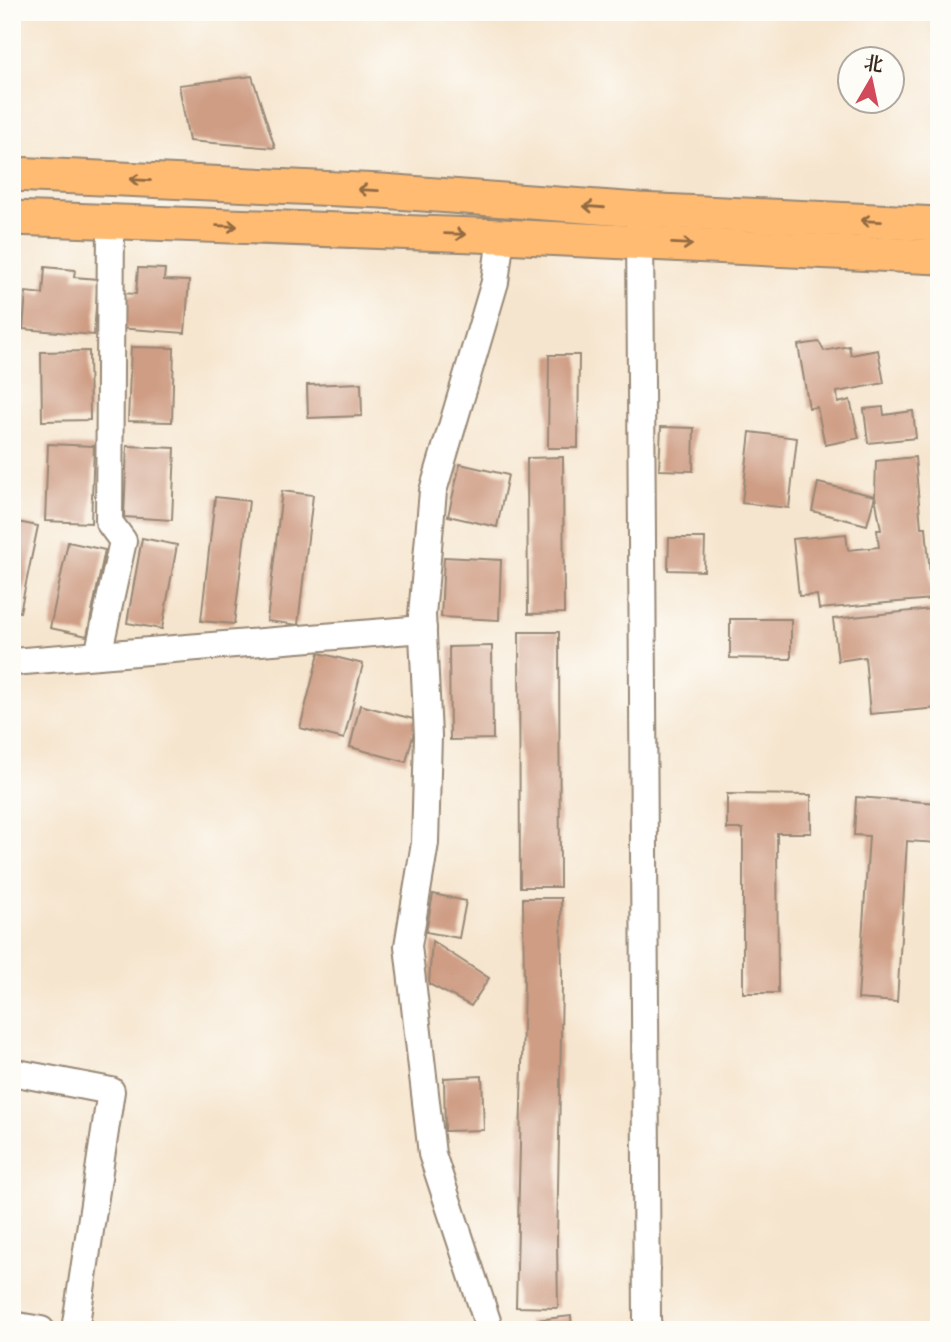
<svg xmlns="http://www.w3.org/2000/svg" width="951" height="1342" font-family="'Libre Caslon Text','Noto Serif SC',serif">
<rect width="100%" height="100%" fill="#fdfcf7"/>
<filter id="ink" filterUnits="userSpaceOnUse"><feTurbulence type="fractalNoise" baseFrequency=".0143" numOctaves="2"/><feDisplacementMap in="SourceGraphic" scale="14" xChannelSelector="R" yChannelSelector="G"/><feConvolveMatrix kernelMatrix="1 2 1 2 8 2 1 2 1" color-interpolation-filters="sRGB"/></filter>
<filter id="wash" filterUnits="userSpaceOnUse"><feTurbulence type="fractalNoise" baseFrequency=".00686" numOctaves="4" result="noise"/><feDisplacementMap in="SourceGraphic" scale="28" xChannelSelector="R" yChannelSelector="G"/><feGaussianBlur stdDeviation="1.57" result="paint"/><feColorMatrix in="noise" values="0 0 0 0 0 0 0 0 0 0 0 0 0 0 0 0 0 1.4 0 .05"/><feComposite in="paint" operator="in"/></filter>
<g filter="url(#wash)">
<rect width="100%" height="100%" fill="#f6e5ce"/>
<g id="blocks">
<g fill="#cf9d84">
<path d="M252,76L275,148L189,141L179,85Z"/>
<path d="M45,267L75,270L74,277L98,279L94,335L23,329L26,292L43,294Z"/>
<path d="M138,268L165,269L164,280L189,281L185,333L117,328L119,293L136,294Z"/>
<path d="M819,342L824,351L849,346L851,355L878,350L884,383L837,392L838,403L850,400L859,438L825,445L817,407L809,408L798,345Z"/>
<path d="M131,347L174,348L172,422L128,421Z"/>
<path d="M89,351L90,420L42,421L41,352Z"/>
<path d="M549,355H579L578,448H548Z"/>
<path d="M361,383L362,416L308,418L307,385Z"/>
<path d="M883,407L884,415L913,411L916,438L868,443L864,409Z"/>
<path d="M661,427L694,428L693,471L659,470Z"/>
<path d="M750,432L797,438L789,508L742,503Z"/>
<path d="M48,444L94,446L91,523L45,521Z"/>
<path d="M127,446L175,448L172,520L124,517Z"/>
<path d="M563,457L564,613L528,614L527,458Z"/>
<path d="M915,457L921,527H926L932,599L819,609L817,595L799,596L793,539L846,534L848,550L879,547L877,530H881L875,496L867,525L812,511L818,483L875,496L876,461Z"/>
<path d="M460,464L508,475L497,527L448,516Z"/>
<path d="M282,491L313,495L298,625L267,621Z"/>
<path d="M215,497L249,501L234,624L201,621Z"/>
<path d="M12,521L38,526L20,612L12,610Z"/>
<path d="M142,538L177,545L162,629L127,623Z"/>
<path d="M669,538H705L704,571L668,570Z"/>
<path d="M68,542L105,550L87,636L50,628Z"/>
<path d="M444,557L501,560L499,620L441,617Z"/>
<path d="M931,609L939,682V708L870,714L865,657L838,661L833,619Z"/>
<path d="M730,619H791V659L730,658Z"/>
<path d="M519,632H559L560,887H520Z"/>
<path d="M492,646L493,739L450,740L449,647Z"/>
<path d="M319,653L363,664L344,739L300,728Z"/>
<path d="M360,705L417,720L406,762L350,747Z"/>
<path d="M727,794L811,795V833H777L778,993H743V829H727Z"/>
<path d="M856,797L939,803V843L907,841L897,1002L858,999L869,836L854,835Z"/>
<path d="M433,894L466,901L459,938L426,932Z"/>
<path d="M523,898H561L562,983L557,1240L558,1308L516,1307L524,983Z"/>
<path d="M432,941L489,978L471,1006L429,984Z"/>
<path d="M482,1076L484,1130L445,1131L444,1078Z"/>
<path d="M571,1316L572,1330H529L528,1321Z"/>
</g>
</g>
</g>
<g filter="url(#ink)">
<use href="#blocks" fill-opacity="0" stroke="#988876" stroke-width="2"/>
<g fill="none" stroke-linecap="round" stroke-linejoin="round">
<defs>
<g id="minor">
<path d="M640,226L647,1320L649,1330"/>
<path d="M98,655L123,541L109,522L111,222"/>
<path d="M12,662L423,629"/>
<path d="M12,1072L111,1091L75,1330"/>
<path d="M12,1325L41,1330"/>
<path d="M490,1330L432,1154L408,946L425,843L428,736L422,615L433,491L495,282L501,236"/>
</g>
<g id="major">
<path d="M12,174L382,191L639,210L939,224"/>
<path d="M12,218L501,236L939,257"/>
</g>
</defs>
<use href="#minor" stroke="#988876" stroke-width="30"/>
<use href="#major" stroke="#988876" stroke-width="37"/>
<use href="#minor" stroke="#fff" stroke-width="26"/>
<use href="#major" stroke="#ffbb71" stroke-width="33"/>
</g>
<defs><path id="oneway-shaft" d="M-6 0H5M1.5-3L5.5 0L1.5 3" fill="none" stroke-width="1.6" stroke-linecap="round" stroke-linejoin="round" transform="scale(1.75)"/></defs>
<g stroke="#936b43">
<use href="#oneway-shaft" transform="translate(140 180) rotate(-177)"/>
<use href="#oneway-shaft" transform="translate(368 190) rotate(-177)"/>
<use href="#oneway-shaft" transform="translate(594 207) rotate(-176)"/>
<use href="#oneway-shaft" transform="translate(871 221) rotate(-177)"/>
<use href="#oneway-shaft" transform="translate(227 226) rotate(2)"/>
<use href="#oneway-shaft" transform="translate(455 234) rotate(2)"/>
<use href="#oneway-shaft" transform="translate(682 244) rotate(3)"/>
</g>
</g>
<rect width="951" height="1342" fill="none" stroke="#fdfcf7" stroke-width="42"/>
<g transform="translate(871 80) rotate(9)"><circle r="33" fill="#fdfcf7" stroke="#afa8a0" stroke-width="2"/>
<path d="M0-5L12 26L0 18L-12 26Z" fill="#d1495b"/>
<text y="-10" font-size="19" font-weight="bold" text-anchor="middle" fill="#3b2a1e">北</text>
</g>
</svg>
